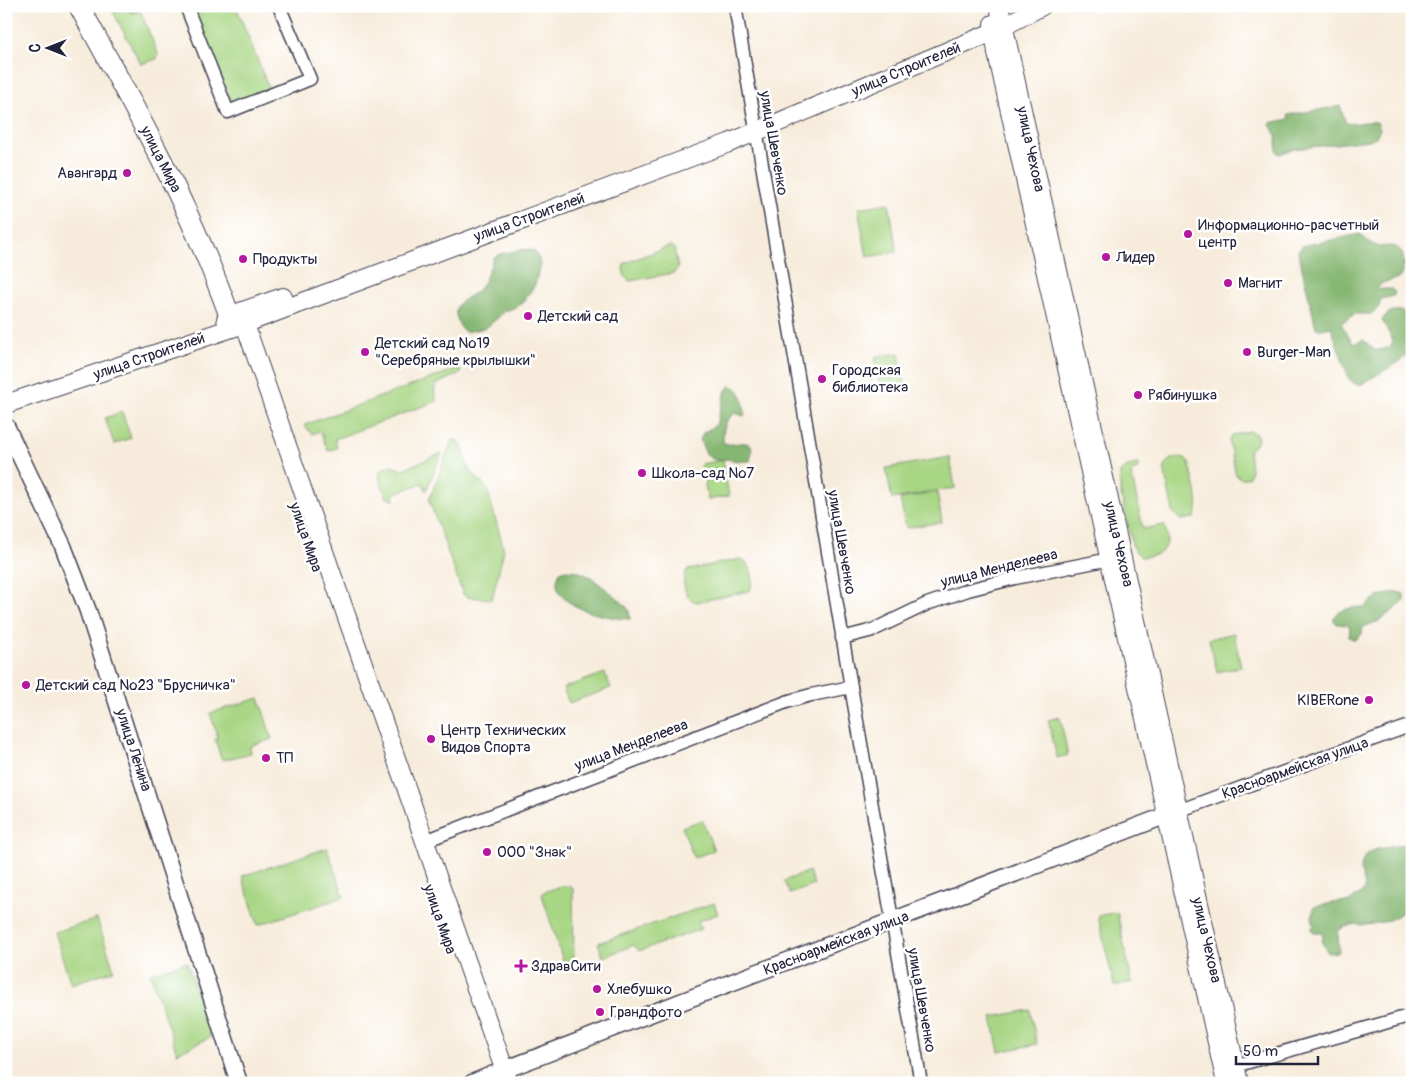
<svg xmlns="http://www.w3.org/2000/svg" width="1418" height="1089" font-family="Pangolin,sans-serif">
<rect width="100%" height="100%" fill="#fff"/>
<filter id="ink" filterUnits="userSpaceOnUse"><feTurbulence type="fractalNoise" baseFrequency=".02" numOctaves="2"/><feDisplacementMap in="SourceGraphic" scale="10" xChannelSelector="R" yChannelSelector="G"/><feConvolveMatrix kernelMatrix="1 2 1 2 8 2 1 2 1" color-interpolation-filters="sRGB"/></filter>
<filter id="wash" filterUnits="userSpaceOnUse"><feTurbulence type="fractalNoise" baseFrequency=".0096" numOctaves="4" result="noise"/><feDisplacementMap in="SourceGraphic" scale="20" xChannelSelector="R" yChannelSelector="G"/><feGaussianBlur stdDeviation="1.12" result="paint"/><feColorMatrix in="noise" values="0 0 0 0 0 0 0 0 0 0 0 0 0 0 0 0 0 1.4 0 .05"/><feComposite in="paint" operator="in"/></filter>
<g filter="url(#wash)">
<rect width="100%" height="100%" fill="#f7ecdb"/>
<g fill="#a8d684" stroke="#657c60">
<path d="M193,6H236L269,89L232,104Z"/>
<path d="M124,8L133,13L140,10L158,54L157,59L141,64L113,12Z"/>
<path d="M889,203L897,252L867,257L858,208Z"/>
<path d="M670,246L674,248L678,268L674,273L630,281C624,278 621,269 625,263Z"/>
<path d="M899,353L905,386L881,390L875,357Z"/>
<path d="M459,368L461,373L437,384L434,390L437,401L335,439L337,448L328,451L320,431L312,434L304,425Z"/>
<path d="M122,412L131,438L114,444L105,418Z"/>
<path d="M1249,431L1255,433L1258,437L1257,443L1249,450L1251,470L1249,477L1242,479L1236,475L1229,441L1233,435Z"/>
<path d="M454,440L458,441L462,446L469,470L487,488L504,550L492,599L467,597L463,594L429,500L452,441Z"/>
<path d="M442,453L426,491L423,483L393,494L395,500L387,498L379,477L381,469L392,465L401,470Z"/>
<path d="M950,457L955,488L892,499L886,468Z"/>
<path d="M1179,457L1184,458L1189,462C1192,477 1203,505 1194,518L1180,520L1173,512L1164,468C1166,460 1171,459 1179,457Z"/>
<path d="M723,460L729,496L708,500L701,464Z"/>
<path d="M1138,464L1139,468L1131,472L1143,529L1164,525C1173,546 1163,557 1141,557L1135,551L1132,544L1120,490V472L1131,465Z"/>
<path d="M937,492L942,522L906,528L900,499Z"/>
<path d="M740,559C752,562 756,582 749,591L698,602C685,602 680,580 687,570Z"/>
<path d="M1234,633L1241,667L1217,672L1209,639Z"/>
<path d="M605,673L611,688L569,703L563,688Z"/>
<path d="M259,698L272,739L250,746L251,753L223,760L221,758L215,739L218,738L210,713Z"/>
<path d="M1060,717L1068,755L1057,758L1048,720Z"/>
<path d="M702,820L714,850L694,858L682,827Z"/>
<path d="M327,848L344,897L258,925L242,876Z"/>
<path d="M809,871L814,885L790,894L784,881Z"/>
<path d="M561,886L572,887L573,889L574,962L570,965L563,961L542,895L544,892Z"/>
<path d="M714,903L718,914L698,921L701,929L639,951L634,945L603,957L598,943Z"/>
<path d="M1117,912L1132,982L1114,986L1098,916Z"/>
<path d="M97,919L114,970L71,984L54,932Z"/>
<path d="M187,962L211,1037L177,1053L150,973Z"/>
<path d="M1030,1010L1037,1044L999,1052L992,1017Z"/>
</g>
<g fill="#86b772" stroke="#546c56">
<path d="M109,6H139L140,10L134,13L124,8L113,12Z"/>
<path d="M1340,106L1346,123C1357,125 1367,120 1377,122L1380,129L1376,137L1369,140L1295,149L1279,154L1277,152L1276,135L1269,123L1289,119L1288,115Z"/>
<path d="M1360,234C1365,238 1370,243 1376,246C1381,247 1387,246 1392,246C1406,248 1405,266 1402,276C1394,281 1383,281 1378,286L1381,289H1391L1395,292L1394,296L1381,299L1379,307L1371,314H1355L1341,323L1353,344L1363,340C1377,349 1369,354 1390,347L1393,341L1382,320C1386,315 1389,311 1395,311C1413,308 1410,336 1412,348L1411,351L1399,362L1360,385L1355,384L1349,379L1331,327L1321,329L1316,328L1298,251L1302,246Z"/>
<path d="M526,249L534,251L539,259L540,266L535,285L522,303L517,307L505,311L491,324L485,328L465,332C459,326 458,323 456,315C454,300 469,299 478,290C484,284 491,266 493,258L500,254Z"/>
<path d="M730,386C743,388 743,403 745,413L744,416L735,413C724,421 723,429 723,442C731,448 741,439 751,445L752,451L750,461C740,462 735,460 726,459C723,459 720,460 717,460C706,459 704,449 700,440L703,433L716,425L726,390Z"/>
<path d="M566,570L577,571L591,577L624,604L629,610L630,619C608,619 542,606 560,572Z"/>
<path d="M1397,592L1404,594V602L1379,621L1363,627L1362,634L1355,640L1349,637L1350,628L1348,625L1337,624L1334,621V617C1341,608 1354,607 1365,607C1376,595 1381,596 1397,592Z"/>
<path d="M1412,841V880L1406,884C1410,890 1411,897 1408,903C1403,919 1379,924 1364,925C1359,925 1356,924 1351,925C1347,926 1344,928 1340,929L1338,933L1339,952L1328,953L1322,943L1323,937L1322,933H1314L1312,930V927L1314,926L1312,917L1314,907L1337,902H1349L1364,891C1366,882 1362,879 1361,871C1361,848 1380,849 1396,846C1401,845 1407,843 1412,841Z"/>
</g>
</g>
<g filter="url(#ink)">
<g fill="none" stroke-linecap="round" stroke-linejoin="round">
<defs>
<g id="minor">
<path d="M186,6L228,112L310,79L279,6"/>
<path d="M735,6L851,687L921,1083"/>
<path d="M842,638L873,630L927,604L968,590L1015,578L1110,559"/>
<path d="M1178,811L1412,725"/>
<path d="M425,841L789,701L811,695L851,687"/>
<path d="M1235,1066L1412,1015"/>
</g>
<g id="tertiary">
<path d="M6,426L63,546L88,611L239,1083"/>
<path d="M504,1070L1167,815"/>
<path d="M472,1083L494,1074"/>
</g>
<g id="secondary">
<path d="M999,6L1239,1083"/>
<path d="M993,24L997,53L1226,1083"/>
<path d="M241,313L509,1083"/>
<path d="M226,319L240,312L283,297"/>
<path d="M6,404L244,324L729,143L993,32L1042,6"/>
</g>
<path id="primary" d="M79,6C135,108 191,208 230,317"/>
</defs>
<use href="#minor" stroke="#424053" stroke-width="15"/>
<use href="#tertiary" stroke="#424053" stroke-width="19"/>
<use href="#secondary" stroke="#424053" stroke-width="20"/>
<use href="#primary" stroke="#424053" stroke-width="22"/>
<use href="#minor" stroke="#fff" stroke-width="12"/>
<use href="#tertiary" stroke="#fff" stroke-width="16"/>
<use href="#secondary" stroke="#fff" stroke-width="18"/>
<use href="#primary" stroke="#fff" stroke-width="20"/>
</g>
</g>
<g fill="#b5179e" stroke="#fff" stroke-width="2">
<circle cx="127" cy="173" r="5"/>
<circle cx="1188" cy="234" r="5"/>
<circle cx="1106" cy="257" r="5"/>
<circle cx="243" cy="259" r="5"/>
<circle cx="1228" cy="283" r="5"/>
<circle cx="528" cy="316" r="5"/>
<circle cx="365" cy="352" r="5"/>
<circle cx="1247" cy="352" r="5"/>
<circle cx="822" cy="379" r="5"/>
<circle cx="1138" cy="395" r="5"/>
<circle cx="642" cy="473" r="5"/>
<circle cx="26" cy="685" r="5"/>
<circle cx="1369" cy="700" r="5"/>
<circle cx="431" cy="739" r="5"/>
<circle cx="266" cy="758" r="5"/>
<circle cx="487" cy="852" r="5"/>
<path d="M518.5 958.5h5v5h5v5h-5v5h-5v-5h-5v-5h5z"/>
<circle cx="597" cy="989" r="5"/>
<circle cx="600" cy="1012" r="5"/>
</g>
<g text-anchor="middle" stroke-width="5" stroke-linejoin="round" paint-order="stroke">
<g font-size="15" fill="#22223b" stroke="#fff">
<text transform="translate(906 69) rotate(-23)" y="5">улица Строителей</text>
<text transform="translate(774 143) rotate(80)" y="5">улица Шевченко</text>
<text transform="translate(1031 149) rotate(78)" y="5">улица Чехова</text>
<text transform="translate(161 159) rotate(63)" y="5">улица Мира</text>
<text transform="translate(529 217) rotate(-20)" y="5">улица Строителей</text>
<text transform="translate(149 356) rotate(-19)" y="5">улица Строителей</text>
<text transform="translate(306 537) rotate(71)" y="5">улица Мира</text>
<text transform="translate(842 542) rotate(80)" y="5">улица Шевченко</text>
<text transform="translate(1119 544) rotate(77)" y="5">улица Чехова</text>
<text transform="translate(999 568) rotate(-14)" y="5">улица Менделеева</text>
<text transform="translate(631 745) rotate(-21)" y="5">улица Менделеева</text>
<text transform="translate(134 750) rotate(72)" y="5">улица Ленина</text>
<text transform="translate(1295 768) rotate(-20)" y="5">Красноармейская улица</text>
<text transform="translate(440 919) rotate(71)" y="5">улица Мира</text>
<text transform="translate(1207 940) rotate(77)" y="5">улица Чехова</text>
<text transform="translate(836 943) rotate(-21)" y="5">Красноармейская улица</text>
<text transform="translate(922 1000) rotate(80)" y="5">улица Шевченко</text>
</g>
<g font-size="15" fill="#22223b" stroke="#fff" text-anchor="start">
<text x="117" y="178" text-anchor="end">Авангард</text>
<text x="1198" y="230">Информационно-расчетный<tspan x="1198" dy="17">центр</tspan></text>
<text x="1116" y="262">Лидер</text>
<text x="253" y="264">Продукты</text>
<text x="1238" y="288">Магнит</text>
<text x="538" y="321">Детский сад</text>
<text x="375" y="348">Детский сад №19<tspan x="375" dy="17">"Серебряные крылышки"</tspan></text>
<text x="1257" y="357">Burger-Man</text>
<text x="832" y="375">Городская<tspan x="832" dy="17">библиотека</tspan></text>
<text x="1148" y="400">Рябинушка</text>
<text x="652" y="478">Школа-сад №7</text>
<text x="36" y="690">Детский сад №23 "Брусничка"</text>
<text x="1359" y="705" text-anchor="end">KIBERone</text>
<text x="441" y="735">Центр Технических<tspan x="441" dy="17">Видов Спорта</tspan></text>
<text x="276" y="763">ТП</text>
<text x="497" y="857">ООО "Знак"</text>
<text x="531" y="971">ЗдравСити</text>
<text x="607" y="994">Хлебушко</text>
<text x="610" y="1017">Грандфото</text>
</g>
</g>
<rect width="1418" height="1089" fill="none" stroke="#fff" stroke-width="25"/>
<g transform="translate(48 48) rotate(270)" stroke="#ffffff" stroke-width="4" paint-order="stroke">
<path d="M0-4L9 19L0 12L-9 19Z" fill="#22223b"/>
<text y="-8" font-size="14" font-weight="bold" text-anchor="middle" fill="#22223b">С</text>
</g>
<path d="M1236 1056v8h82v-8" fill="none" stroke="#22223b" stroke-width="2.5"/>
<text x="1243" y="1056" font-size="15" fill="#22223b" stroke="#ffffff" stroke-width="4" paint-order="stroke">50 m</text>
</svg>
